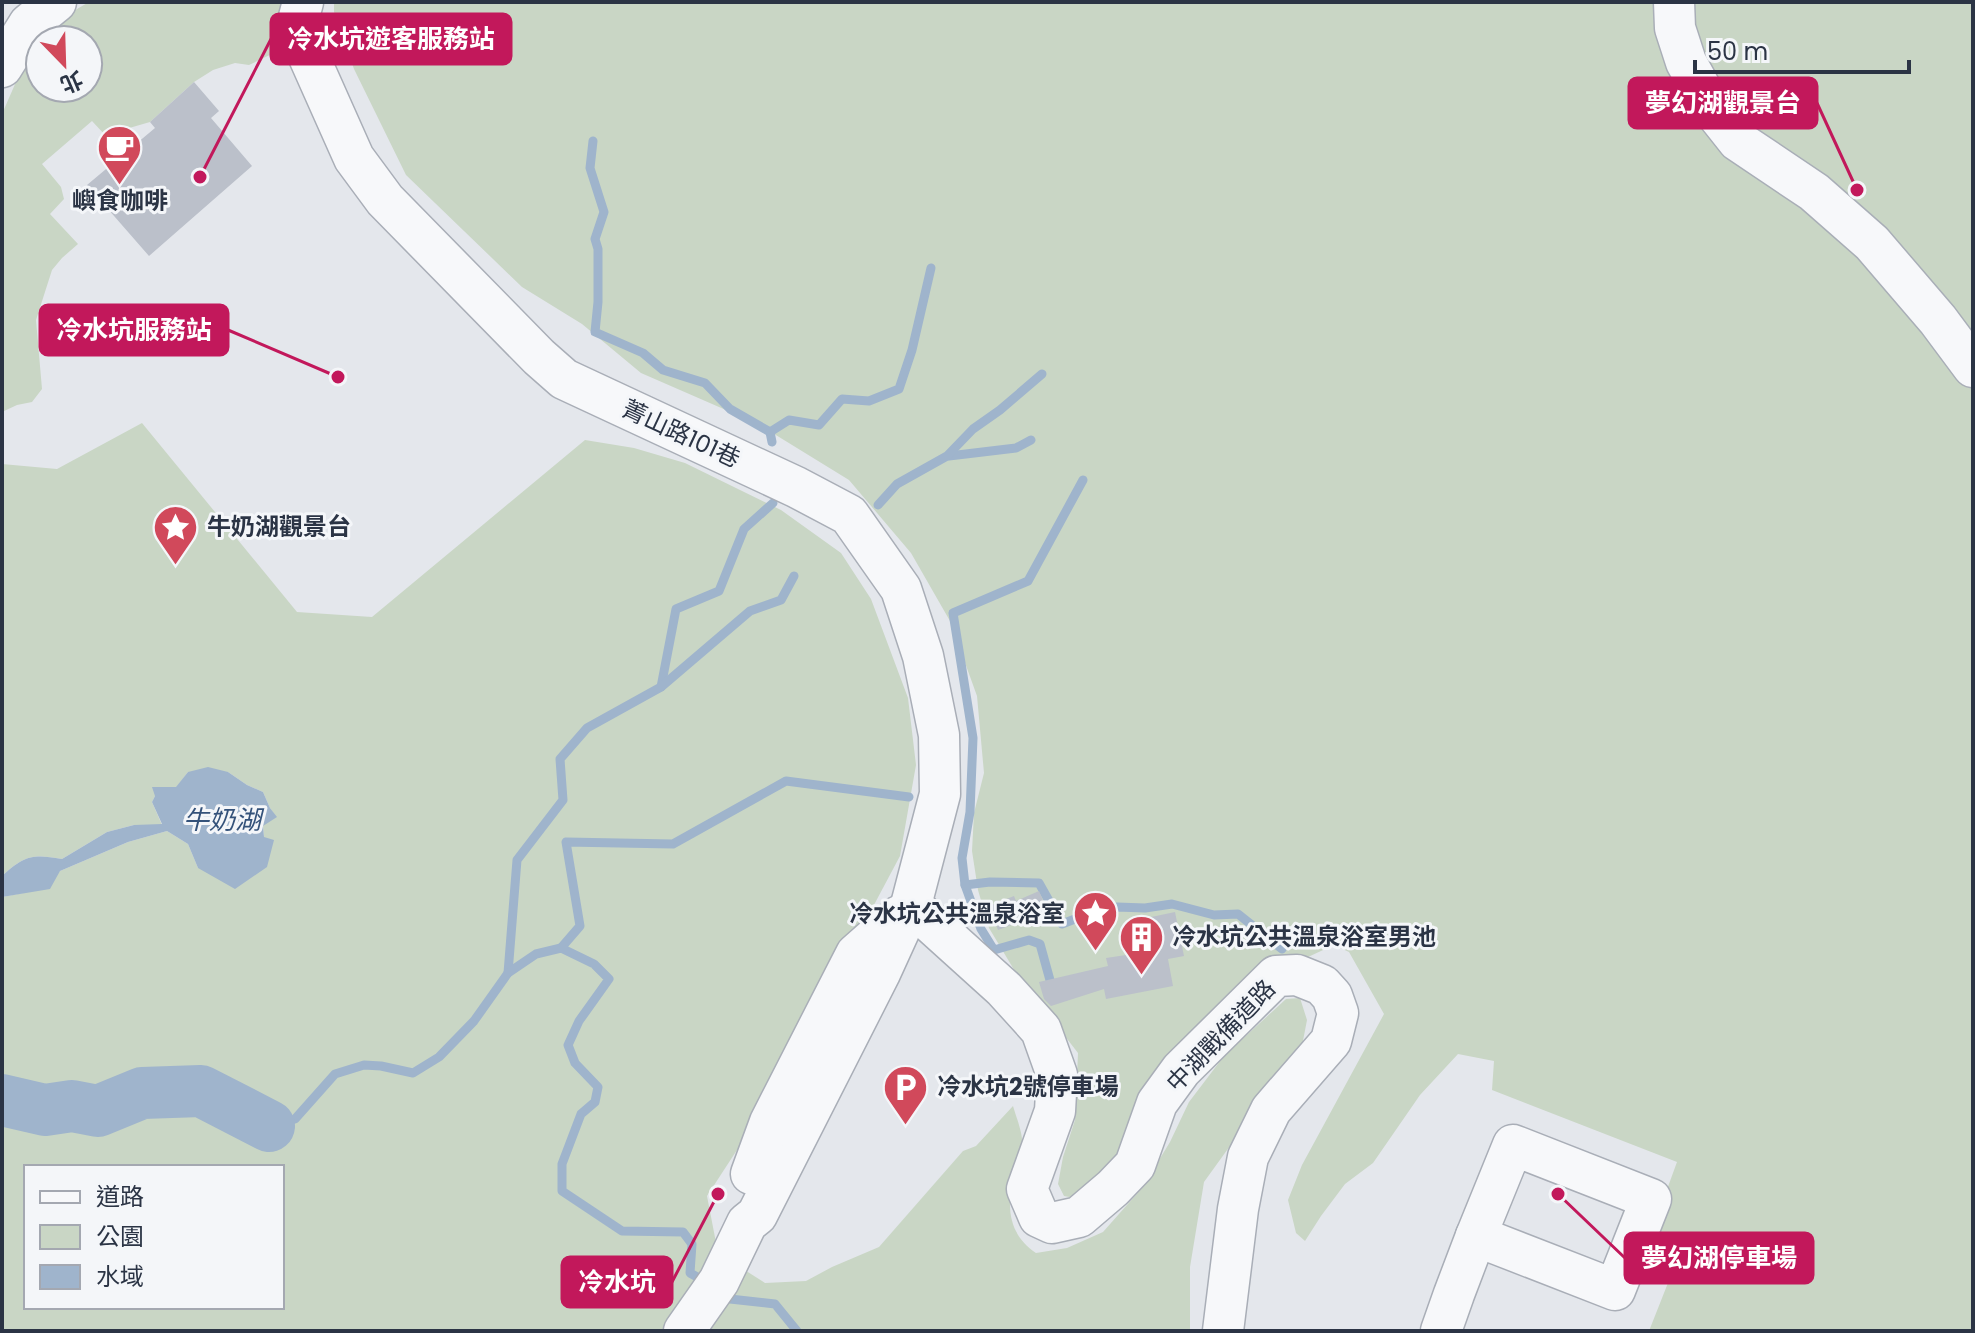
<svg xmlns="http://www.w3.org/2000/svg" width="1975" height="1333" font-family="Poppins,'Noto Sans TC',sans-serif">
<rect width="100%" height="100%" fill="#e4e7ec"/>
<g fill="#c9d6c5" fill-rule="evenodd">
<path d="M89,2H283L276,52L249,65L235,63L213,70L194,82L150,122L105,135L92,121L42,164L61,187L64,199L50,214L78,244L62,258L52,270L36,320L42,389L32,402L17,405L2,412V114L26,59L40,44V88H88V40H43L65,16Z"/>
<path d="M334,2H1973V1331H1649L1679,1255L1654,1225L1677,1162L1492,1090L1494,1061L1458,1054L1420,1095L1373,1163L1345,1184L1321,1216L1305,1241L1296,1233L1288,1200L1302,1165L1384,1014L1349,952L1334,945L1295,963L1127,1146L1075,1198L1064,1196L1058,1184L1063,1157L1075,1120L1078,1053L1016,973L989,928L978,890L972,851L974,813L984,773L977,696L950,621L911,553L849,480L758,424L641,373L582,324L522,287L406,175L354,69L334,12Z"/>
<path d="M142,423L297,612L372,617L585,440L634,448L685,463L781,510L841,553L871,599L908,698L916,765L900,856L834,980L750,1130L707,1196L718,1253L765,1283L806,1281L832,1267L879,1247L963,1151L976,1146L1013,1106C1017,1120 1024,1135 1022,1149C1021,1164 1013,1178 1011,1192C1007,1218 1015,1239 1036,1253L1067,1248L1103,1232L1142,1188L1170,1142L1189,1102L1224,1056L1286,999L1300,998L1307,1020L1302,1046L1204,1182L1190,1267V1331H2V897L23,893L60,871L128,842L167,831L188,844L198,868L264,837L263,825L276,817L270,808L263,792L247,785L228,772H188L176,788L155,796L152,802L162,825H134L107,832L62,859C33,854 25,855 2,876V464L57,469ZM26,1167H282V1307H26Z"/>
</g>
<path fill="#9fb4cc" d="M208,767L228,772L247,785L263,792L270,808L277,817L263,826L264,837L274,840L267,867L235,889L198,868L188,844L167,831L128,842L60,871L50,889L2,897V876C25,855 33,854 62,859L107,832L134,825L162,824L152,802L155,796L152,787H176L188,772Z"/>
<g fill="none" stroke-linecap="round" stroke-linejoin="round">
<g stroke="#9fb4cc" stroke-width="9">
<path d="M593,141L590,168L604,212L595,239L598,249V302L595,332L643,353L663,370L705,383L730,409L770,432L772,442"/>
<path d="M770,432L789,420L819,425L842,399L869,401L899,389L912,350L931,268"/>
<path d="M949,456L1016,448L1031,440"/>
<path d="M878,505L897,484L947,456L973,429L1000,410L1042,374"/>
<path d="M661,687L676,609L719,591L744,529L773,503"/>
<path d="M965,885L990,882L1039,883L1062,924L1093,912L1117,907L1145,908L1172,904L1214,915L1238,914L1282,949"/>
<path d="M561,948L580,926L566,842L673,844L786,781L909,797"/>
<path d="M508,973L517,860L563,800L560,759L587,728L661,687L750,611L781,600L794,576"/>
<path d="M1053,991L1040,944L1029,940L994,950L981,929L965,885L962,858L970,812L973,738L953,613L1028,581L1083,480"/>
<path d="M269,1126L295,1119L335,1074L364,1065L381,1066L413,1073L439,1057L474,1021L508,973L536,954L561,948L594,964L609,979L579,1021L568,1045L575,1063L598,1087L595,1102L581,1114L562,1164V1191L622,1231L683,1232L692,1244L690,1273L699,1278"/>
<path d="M730,1299L775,1304L797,1331"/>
</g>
<path stroke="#9fb4cc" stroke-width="52" d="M2,1100L45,1110L72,1106L98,1111L142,1093L201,1091L269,1126"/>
</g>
<g fill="#bbc0ca">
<path d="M194,82L219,111L211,118L252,166L149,256L87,185L155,128L150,122Z"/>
<path d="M1039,891L1049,915L1024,926L1022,921L998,930L989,906L1014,896L1016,901Z"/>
<path d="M1175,912L1184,956L1168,959L1173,986L1106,999L1104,989L1051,1006L1044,999L1039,982L1108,966L1106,958L1146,952L1137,920Z"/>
</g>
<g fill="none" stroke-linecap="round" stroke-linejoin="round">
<defs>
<g id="minor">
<path d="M303,2L299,17L309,57L354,158L385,200L539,357L564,379L796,487L849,515L901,589L923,656L939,735L940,794L911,905L880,973L757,1215L747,1223L719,1281L684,1331"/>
<path d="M1674,2L1675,28L1686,62L1711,107L1738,141L1814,192L1872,243L1938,320L1973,367"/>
<path d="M2,67L29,24L56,2"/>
<path d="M911,905L1004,989L1041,1030L1057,1075L1055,1111L1027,1189L1039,1217L1052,1223L1079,1217L1113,1188L1135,1165L1157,1103L1181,1070L1276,976L1297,975L1322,985L1332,996L1338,1013L1331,1041L1271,1110L1248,1157L1238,1209L1223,1331"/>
<path d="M1513,1145L1651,1199L1615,1290L1476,1236Z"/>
<path d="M751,1174L770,1122L856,954L899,916"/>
<path d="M1441,1331L1454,1294L1476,1236"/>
</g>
</defs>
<use href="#minor" stroke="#a9aeb7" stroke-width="43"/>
<use href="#minor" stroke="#f7f8fa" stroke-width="40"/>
</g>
<defs>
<symbol id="cafe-pin" viewBox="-11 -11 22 30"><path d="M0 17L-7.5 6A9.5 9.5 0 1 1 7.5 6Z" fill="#d1495b" stroke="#f4f6f9"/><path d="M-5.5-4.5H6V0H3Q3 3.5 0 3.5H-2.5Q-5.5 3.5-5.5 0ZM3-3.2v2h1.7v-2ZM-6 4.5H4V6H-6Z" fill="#fff"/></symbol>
<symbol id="sight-pin" viewBox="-11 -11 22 30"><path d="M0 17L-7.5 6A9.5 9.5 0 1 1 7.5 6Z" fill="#d1495b" stroke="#f4f6f9"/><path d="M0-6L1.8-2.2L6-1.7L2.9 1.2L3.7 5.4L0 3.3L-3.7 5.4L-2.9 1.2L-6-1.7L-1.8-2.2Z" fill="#fff"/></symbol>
<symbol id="building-pin" viewBox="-11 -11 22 30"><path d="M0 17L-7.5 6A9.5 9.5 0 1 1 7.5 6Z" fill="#d1495b" stroke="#f4f6f9"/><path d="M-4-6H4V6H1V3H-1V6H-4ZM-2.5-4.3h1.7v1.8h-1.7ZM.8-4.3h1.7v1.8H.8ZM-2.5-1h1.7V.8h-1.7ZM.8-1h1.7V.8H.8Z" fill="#fff"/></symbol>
<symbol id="parking-pin" viewBox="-11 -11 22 30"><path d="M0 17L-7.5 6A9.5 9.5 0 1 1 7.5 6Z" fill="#d1495b" stroke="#f4f6f9"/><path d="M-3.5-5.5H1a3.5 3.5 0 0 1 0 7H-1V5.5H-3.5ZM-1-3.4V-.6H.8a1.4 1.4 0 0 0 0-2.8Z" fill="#fff"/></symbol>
</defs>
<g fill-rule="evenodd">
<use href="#cafe-pin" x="94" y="122" width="51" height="69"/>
<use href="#sight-pin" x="150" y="502" width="51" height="69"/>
<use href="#sight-pin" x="1070" y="888" width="51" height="69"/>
<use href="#building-pin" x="1116" y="912" width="51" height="69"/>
<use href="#parking-pin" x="880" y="1062" width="51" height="69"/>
</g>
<g text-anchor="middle" stroke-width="6" stroke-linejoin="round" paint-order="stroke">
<g font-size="24" font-weight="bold" fill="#2b3445" stroke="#f4f6f9" text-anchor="start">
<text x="120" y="209" text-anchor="middle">嶼食咖啡</text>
<text x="207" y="535">牛奶湖觀景台</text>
<text x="1065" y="922" text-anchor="end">冷水坑公共溫泉浴室</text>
<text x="1172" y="945">冷水坑公共溫泉浴室男池</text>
<text x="937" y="1095">冷水坑2號停車場</text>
</g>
<g font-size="24" fill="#2b3445" stroke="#f4f6f9">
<text transform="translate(681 434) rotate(25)" y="8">菁山路101巷</text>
<text transform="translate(1221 1036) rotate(-46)" y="8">中湖戰備道路</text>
</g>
<g font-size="26" font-style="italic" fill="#34527a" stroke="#f4f6f9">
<text x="222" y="829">牛奶湖</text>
</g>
</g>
<path fill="none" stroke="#c2185b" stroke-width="3" d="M200 177L271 39M1857 190L1817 103M338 377L228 330M1558 1194L1625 1258M718 1194L672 1282"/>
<g fill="#c2185b" stroke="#f4f6f9" stroke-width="3">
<circle cx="200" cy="177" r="8"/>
<circle cx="1857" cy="190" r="8"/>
<circle cx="338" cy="377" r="8"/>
<circle cx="1558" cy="1194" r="8"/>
<circle cx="718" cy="1194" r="8"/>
</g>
<g fill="#c2185b" stroke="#c2185b" stroke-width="3">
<rect x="271" y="14" width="240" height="50" rx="8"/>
<rect x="1629" y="78" width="188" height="50" rx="8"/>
<rect x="40" y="305" width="188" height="50" rx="8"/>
<rect x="1625" y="1233" width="188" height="50" rx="8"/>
<rect x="562" y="1257" width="110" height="50" rx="8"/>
</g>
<g font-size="26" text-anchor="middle" font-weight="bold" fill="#fff">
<text x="391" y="48">冷水坑遊客服務站</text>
<text x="1723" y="112">夢幻湖觀景台</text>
<text x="134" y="339">冷水坑服務站</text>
<text x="1719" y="1267">夢幻湖停車場</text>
<text x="617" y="1291">冷水坑</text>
</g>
<rect width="1975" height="1333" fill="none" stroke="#2b3445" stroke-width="8"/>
<rect x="24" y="1165" width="260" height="144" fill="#f4f6f9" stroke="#a4a8b1" stroke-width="2"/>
<rect x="40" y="1191" width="40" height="12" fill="#f7f8fa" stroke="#a4a8b1" stroke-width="2"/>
<text x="96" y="1205" font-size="24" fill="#2b3445">道路</text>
<rect x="40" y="1225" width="40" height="24" fill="#c9d6c5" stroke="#a4a8b1" stroke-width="2"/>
<text x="96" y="1245" font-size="24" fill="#2b3445">公園</text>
<rect x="40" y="1265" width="40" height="24" fill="#9fb4cc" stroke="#a4a8b1" stroke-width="2"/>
<text x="96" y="1285" font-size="24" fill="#2b3445">水域</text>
<g transform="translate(64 64) rotate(157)"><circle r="38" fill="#f4f6f9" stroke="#a4a8b1" stroke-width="2"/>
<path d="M0-6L14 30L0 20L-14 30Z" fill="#d1495b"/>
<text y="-12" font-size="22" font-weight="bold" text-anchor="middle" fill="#2b3445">北</text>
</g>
<path d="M1695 60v12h214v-12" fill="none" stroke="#2b3445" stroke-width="4"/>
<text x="1707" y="60" font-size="24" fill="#2b3445" stroke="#f4f6f9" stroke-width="6" paint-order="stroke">50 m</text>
</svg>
